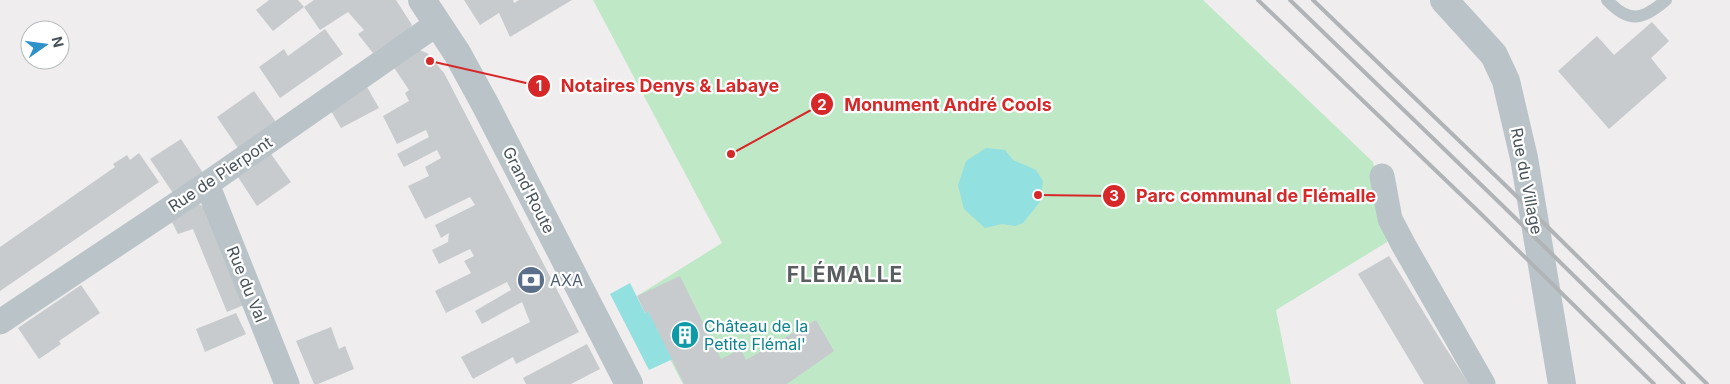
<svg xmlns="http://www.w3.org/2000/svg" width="1730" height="384" font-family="Inter,sans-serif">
<rect width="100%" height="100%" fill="#efeded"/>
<path fill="#bfe8c7" d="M593,0H1203L1373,162L1387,242L1276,310L1291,384H683L637,296L722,243Z"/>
<g fill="#92e0e0">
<path d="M986,148L1005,150L1013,160L1036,170L1043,181L1040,202L1023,223L1015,226L1002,224L985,228L964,209L958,185L966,161Z"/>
<path d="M630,283L645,313L648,311L673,359L649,370L610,294Z"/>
</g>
<g fill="#c7cbce">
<path d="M269,0H298L304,7L273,31L256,10Z"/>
<path d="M314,0H396L412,25L408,30L373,53L358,34L364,30L348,12L320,30L304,7Z"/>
<path d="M464,0H513L514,3L519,0H572L510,37L499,13L480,25Z"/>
<path d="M1652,22L1669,41L1651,58L1667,78L1609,129L1558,71L1597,36L1614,55Z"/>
<path d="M325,29L343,54L280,98L259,67L284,49L288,56Z"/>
<path d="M417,49L427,53L444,73L579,332L516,364L513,357L473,379L461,357L530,322L522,302L482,324L475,311L511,290L507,282L446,313L435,291L471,273L464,261L474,256L470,249L439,264L432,250L448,242L449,233L441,238L435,225L475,205L470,197L425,219L408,186L429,176L425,167L441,158L437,150L404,167L397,154L429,137L426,130L397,144L383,116L409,101L405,93L409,90L393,66Z"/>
<path d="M367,87L379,108L341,128L331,111Z"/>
<path d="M254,91L276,122L238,148L217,117Z"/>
<path d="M181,139L203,173L173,193L150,159Z"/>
<path d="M139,153L159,182L0,291V247L115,167L113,164L127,155L130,160Z"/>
<path d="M271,154L291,182L257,206L238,177Z"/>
<path d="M198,204L205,207L246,304L227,312L193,229L178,234L172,222Z"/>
<path d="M1389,256L1445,347L1469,384H1424L1358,274Z"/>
<path d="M680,276L721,359L741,349L746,360L816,320L834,351L787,384H684L648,311L645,313L637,296Z"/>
<path d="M81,285L100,313L59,341L61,344L39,359L18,328Z"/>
<path d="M236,313L246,334L205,352L196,329Z"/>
<path d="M331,327L339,349L345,346L354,369L318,384H314L296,341Z"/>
<path d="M587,344L600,369L571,384H526L523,378Z"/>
</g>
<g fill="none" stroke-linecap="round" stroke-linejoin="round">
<path stroke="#bac4c8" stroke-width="12" d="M1607,0C1629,24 1643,20 1666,0"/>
<g stroke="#bac4c8" stroke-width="25">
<path d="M1382,176L1390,219L1403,244L1483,384"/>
<path d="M207,184L287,384"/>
<path d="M0,322L207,184L438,23"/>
</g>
<g stroke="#bac4c8" stroke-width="28">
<path d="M422,0L457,53L486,106L629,384"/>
<path d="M1444,0L1494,55L1506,81L1524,158L1562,384"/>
</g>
<g stroke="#b0b4b6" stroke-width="4">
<path d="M1258,0L1479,212L1654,384"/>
<path d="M1290,0L1504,207L1684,384"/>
<path d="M1313,0L1501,181L1707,384"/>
</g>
</g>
<defs>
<symbol id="bank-disc" viewBox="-11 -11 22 22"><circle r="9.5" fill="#5c6f8a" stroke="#fff"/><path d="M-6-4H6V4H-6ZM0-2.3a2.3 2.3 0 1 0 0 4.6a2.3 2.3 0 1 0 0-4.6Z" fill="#fff"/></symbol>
<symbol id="building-disc" viewBox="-11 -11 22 22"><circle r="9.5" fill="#0f9aa8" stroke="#fff"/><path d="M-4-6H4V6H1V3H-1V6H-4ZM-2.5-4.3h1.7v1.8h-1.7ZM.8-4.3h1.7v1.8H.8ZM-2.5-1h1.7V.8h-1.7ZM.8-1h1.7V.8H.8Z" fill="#fff"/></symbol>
</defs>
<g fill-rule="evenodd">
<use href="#bank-disc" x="515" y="264" width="32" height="32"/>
<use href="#building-disc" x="669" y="319" width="32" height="32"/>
</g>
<g text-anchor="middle" stroke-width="4.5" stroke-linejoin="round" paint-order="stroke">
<g font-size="16" fill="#475358" stroke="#fff">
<text transform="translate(220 174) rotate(-34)" y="6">Rue de Pierpont</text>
<text transform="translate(1527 181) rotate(79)" y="6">Rue du Village</text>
<text transform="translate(529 190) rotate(63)" y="6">Grand'Route</text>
<text transform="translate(247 284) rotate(68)" y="6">Rue du Val</text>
</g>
<g font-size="16" fill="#4e5e75" stroke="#fff" text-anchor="start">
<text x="550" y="286">AXA</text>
</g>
<g font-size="16" fill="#0d838f" stroke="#fff" text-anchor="start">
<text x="704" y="332">Château de la<tspan x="704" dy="18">Petite Flémal'</tspan></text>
</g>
<g font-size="21" font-weight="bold" letter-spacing="1" fill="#5a5e61" stroke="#fff">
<text x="845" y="282">FLÉMALLE</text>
</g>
</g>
<path fill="none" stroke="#d62828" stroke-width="2" d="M430 61L539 86M731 154L822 104M1038 195L1114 196"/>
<g fill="#d62828" stroke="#fff" stroke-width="2">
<circle cx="430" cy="61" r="5"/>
<circle cx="731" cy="154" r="5"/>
<circle cx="1038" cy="195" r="5"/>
<circle cx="539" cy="86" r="12"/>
<circle cx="822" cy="104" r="12"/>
<circle cx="1114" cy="196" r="12"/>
</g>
<g font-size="15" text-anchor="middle" font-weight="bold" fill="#fff">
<text x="539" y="91">1</text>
<text x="822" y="110">2</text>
<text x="1114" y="201">3</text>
</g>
<g font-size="18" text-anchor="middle" font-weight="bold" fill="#d62828" stroke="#fff" stroke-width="4.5" stroke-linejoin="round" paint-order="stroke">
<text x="670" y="92">Notaires Denys &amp; Labaye</text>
<text x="948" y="111">Monument André Cools</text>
<text x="1256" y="202">Parc communal de Flémalle</text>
</g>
<g transform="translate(45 45) rotate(76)"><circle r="24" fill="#ffffff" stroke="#b5babc"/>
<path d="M0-4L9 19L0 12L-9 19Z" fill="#2e91c8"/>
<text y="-8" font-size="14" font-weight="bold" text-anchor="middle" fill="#475358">N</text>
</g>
</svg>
